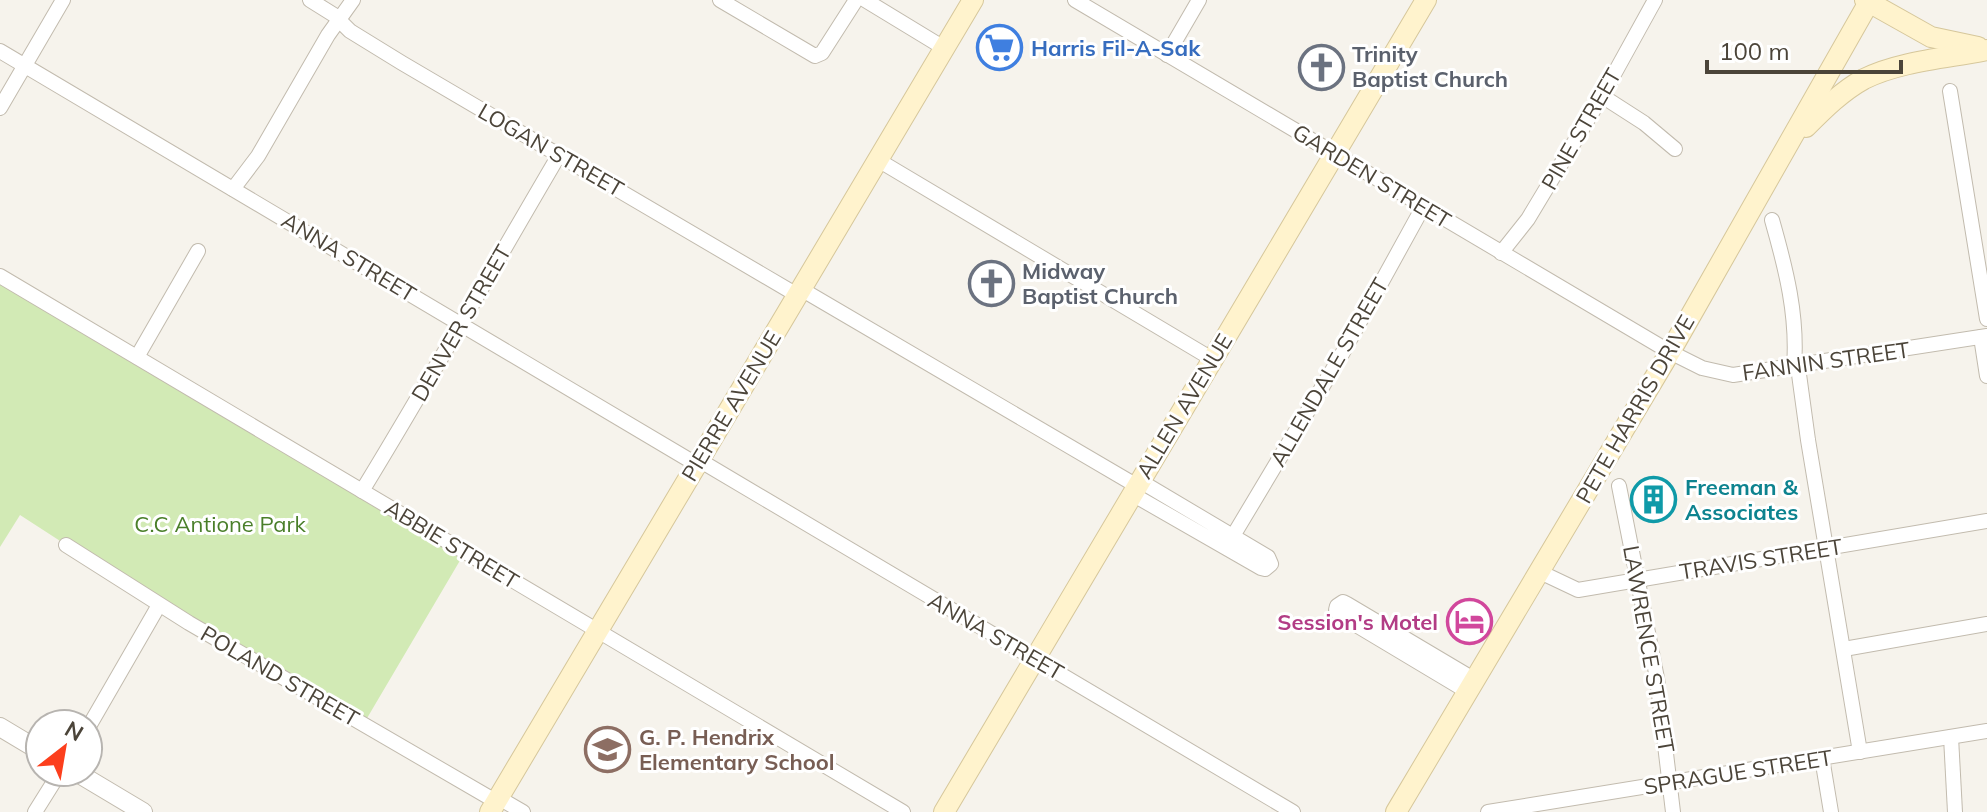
<svg xmlns="http://www.w3.org/2000/svg" width="1987" height="812" font-family="Mulish,sans-serif">
<rect width="100%" height="100%" fill="#f6f3ec"/>
<path fill="#d2eab5" d="M0,276L465,552L363,725L159,605L20,515L0,547Z"/>
<g fill="none" stroke-linecap="round" stroke-linejoin="round">
<defs>
<g id="minor">
<path d="M310,0L334,15L350,31L402,63L797,295"/>
<path d="M720,0L815,56L822,53L856,0"/>
<path d="M865,0L944,48"/>
<path d="M1075,0L1670,352L1702,368L1733,375L1987,336"/>
<path d="M0,51L696,464"/>
<path d="M1167,55L1199,0"/>
<path d="M1950,91L1987,319"/>
<path d="M1602,96L1644,123L1675,149"/>
<path d="M0,108L63,0"/>
<path d="M878,160L1212,359"/>
<path d="M233,189L258,156L328,35L353,0"/>
<path d="M1772,220C1786,269 1798,316 1794,367"/>
<path d="M1501,253L1528,219L1602,96L1655,0"/>
<path d="M0,276L903,812"/>
<path d="M801,289L1137,486"/>
<path d="M1981,337L1987,376"/>
<path d="M137,357L198,251"/>
<path d="M1798,367L1808,440L1860,752"/>
<path d="M699,460L1293,812"/>
<path d="M1619,486L1657,678L1673,812"/>
<path d="M362,491C430,380 493,267 559,155"/>
<path d="M1132,494L1261,568L1265,569L1271,564L1268,557L1140,481"/>
<path d="M1233,536L1342,354L1423,207"/>
<path d="M66,545L189,623L497,802"/>
<path d="M1540,572L1578,590L1987,521"/>
<path d="M1844,649L1987,624"/>
<path d="M1468,692L1341,616L1336,610L1337,606L1343,602L1347,604L1475,680"/>
<path d="M88,728L159,605"/>
<path d="M1951,737L1955,812"/>
<path d="M1822,758L1831,812"/>
<path d="M499,798L523,812"/>
<path d="M35,812L60,772"/>
<path d="M1488,812L1987,731"/>
</g>
<g id="tertiary">
<path d="M0,727L40,751"/>
<path d="M76,772L143,812"/>
</g>
<g id="secondary">
<path d="M1865,0L1931,37L1978,47"/>
<path d="M1806,127C1824,109 1842,91 1864,79C1900,61 1948,58 1987,50"/>
<path d="M490,812L973,0"/>
<path d="M944,812L1426,0"/>
<path d="M1396,812L1670,352L1869,2"/>
</g>
</defs>
<use href="#minor" stroke="#c2bbae" stroke-width="16"/>
<use href="#tertiary" stroke="#c2bbae" stroke-width="20"/>
<use href="#secondary" stroke="#d6c79b" stroke-width="22"/>
<use href="#minor" stroke="#fff" stroke-width="14"/>
<use href="#tertiary" stroke="#fff" stroke-width="18"/>
<use href="#secondary" stroke="#fff3cd" stroke-width="20"/>
</g>
<defs>
<symbol id="supermarket-ring" viewBox="-11 -11 22 22"><circle r="9.5" fill="#fff" stroke="#3f7fe0" stroke-width="1.5"/><path d="M-6-5.5h2.5l.6 2H6L4.5 2H-2.5L-4.4-4H-6ZM-1.5 3.2a1.3 1.3 0 1 0 .1 0ZM3 3.2a1.3 1.3 0 1 0 .1 0Z" fill="#3f7fe0"/></symbol>
<symbol id="church-ring" viewBox="-11 -11 22 22"><circle r="9.5" fill="#fff" stroke="#6b7280" stroke-width="1.5"/><path d="M-1.2-6h2.4v3.5h3.3v2.4h-3.3V6h-2.4V-.1h-3.3v-2.4h3.3Z" fill="#6b7280"/></symbol>
<symbol id="building-ring" viewBox="-11 -11 22 22"><circle r="9.5" fill="#fff" stroke="#0f9aa8" stroke-width="1.5"/><path d="M-4-6H4V6H1V3H-1V6H-4ZM-2.5-4.3h1.7v1.8h-1.7ZM.8-4.3h1.7v1.8H.8ZM-2.5-1h1.7V.8h-1.7ZM.8-1h1.7V.8H.8Z" fill="#0f9aa8"/></symbol>
<symbol id="hotel-ring" viewBox="-11 -11 22 22"><circle r="9.5" fill="#fff" stroke="#d1479c" stroke-width="1.5"/><path d="M-6-4.5h1.5V1H6V5H4.5V3h-9V5H-6ZM-4 0a1.8 1.8 0 1 1 3.6 0ZM.5 0V-2.5h3Q6-2.5 6 0Z" fill="#d1479c"/></symbol>
<symbol id="school-ring" viewBox="-11 -11 22 22"><circle r="9.5" fill="#fff" stroke="#8d6e63" stroke-width="1.5"/><path d="M0-5L7-2L0 1L-7-2ZM-4 1L0 2.5L4 1V4Q0 6-4 4Z" fill="#8d6e63"/></symbol>
</defs>
<g fill-rule="evenodd">
<use href="#supermarket-ring" x="974" y="22" width="51" height="51"/>
<use href="#church-ring" x="1296" y="42" width="51" height="51"/>
<use href="#church-ring" x="966" y="258" width="51" height="51"/>
<use href="#building-ring" x="1628" y="474" width="51" height="51"/>
<use href="#hotel-ring" x="1444" y="596" width="51" height="51"/>
<use href="#school-ring" x="582" y="724" width="51" height="51"/>
</g>
<g text-anchor="middle" stroke-width="6" stroke-linejoin="round" paint-order="stroke">
<g font-size="22" font-weight="bold" fill="#366cbe" stroke="#fff" text-anchor="start">
<text x="1031" y="56">Harris Fil-A-Sak</text>
</g>
<g font-size="22" font-weight="bold" fill="#5b616d" stroke="#fff" text-anchor="start">
<text x="1352" y="62">Trinity<tspan x="1352" dy="25">Baptist Church</tspan></text>
<text x="1022" y="279">Midway<tspan x="1022" dy="25">Baptist Church</tspan></text>
</g>
<g font-size="22" fill="#4b4439" stroke="#fff">
<text transform="translate(1581 129) rotate(-60)" y="8">PINE STREET</text>
<text transform="translate(551 150) rotate(30)" y="8">LOGAN STREET</text>
<text transform="translate(1372 176) rotate(31)" y="8">GARDEN STREET</text>
<text transform="translate(349 257) rotate(31)" y="8">ANNA STREET</text>
<text transform="translate(461 323) rotate(-60)" y="8">DENVER STREET</text>
<text transform="translate(1826 361) rotate(-8)" y="8">FANNIN STREET</text>
<text transform="translate(1329 372) rotate(-60)" y="8">ALLENDALE STREET</text>
<text transform="translate(731 406) rotate(-59)" y="8">PIERRE AVENUE</text>
<text transform="translate(1184 406) rotate(-59)" y="8">ALLEN AVENUE</text>
<text transform="translate(1635 409) rotate(-60)" y="8">PETE HARRIS DRIVE</text>
<text transform="translate(452 544) rotate(31)" y="8">ABBIE STREET</text>
<text transform="translate(1761 559) rotate(-9)" y="8">TRAVIS STREET</text>
<text transform="translate(996 636) rotate(30)" y="8">ANNA STREET</text>
<text transform="translate(1649 649) rotate(80)" y="8">LAWRENCE STREET</text>
<text transform="translate(280 676) rotate(30)" y="8">POLAND STREET</text>
<text transform="translate(1738 772) rotate(-9)" y="8">SPRAGUE STREET</text>
</g>
<g font-size="22" font-weight="bold" fill="#0d838f" stroke="#fff" text-anchor="start">
<text x="1685" y="495">Freeman &amp;<tspan x="1685" dy="25">Associates</tspan></text>
</g>
<g font-size="22" fill="#4a7f2a" stroke="#fff">
<text x="220" y="532">C.C Antione Park</text>
</g>
<g font-size="22" font-weight="bold" fill="#b23c85" stroke="#fff" text-anchor="end">
<text x="1438" y="630">Session's Motel</text>
</g>
<g font-size="22" font-weight="bold" fill="#785e54" stroke="#fff" text-anchor="start">
<text x="639" y="745">G. P. Hendrix<tspan x="639" dy="25">Elementary School</tspan></text>
</g>
</g>
<g transform="translate(64 748) rotate(31)"><circle r="38" fill="#ffffff" stroke="#b7b4b0" stroke-width="2"/>
<path d="M0-6L14 30L0 20L-14 30Z" fill="#fc3f1d"/>
<text y="-12" font-size="22" font-weight="bold" text-anchor="middle" fill="#4b4439">N</text>
</g>
<path d="M1707 60v12h194v-12" fill="none" stroke="#4b4439" stroke-width="4"/>
<text x="1719" y="60" font-size="24" fill="#4b4439" stroke="#ffffff" stroke-width="6" paint-order="stroke">100 m</text>
</svg>
